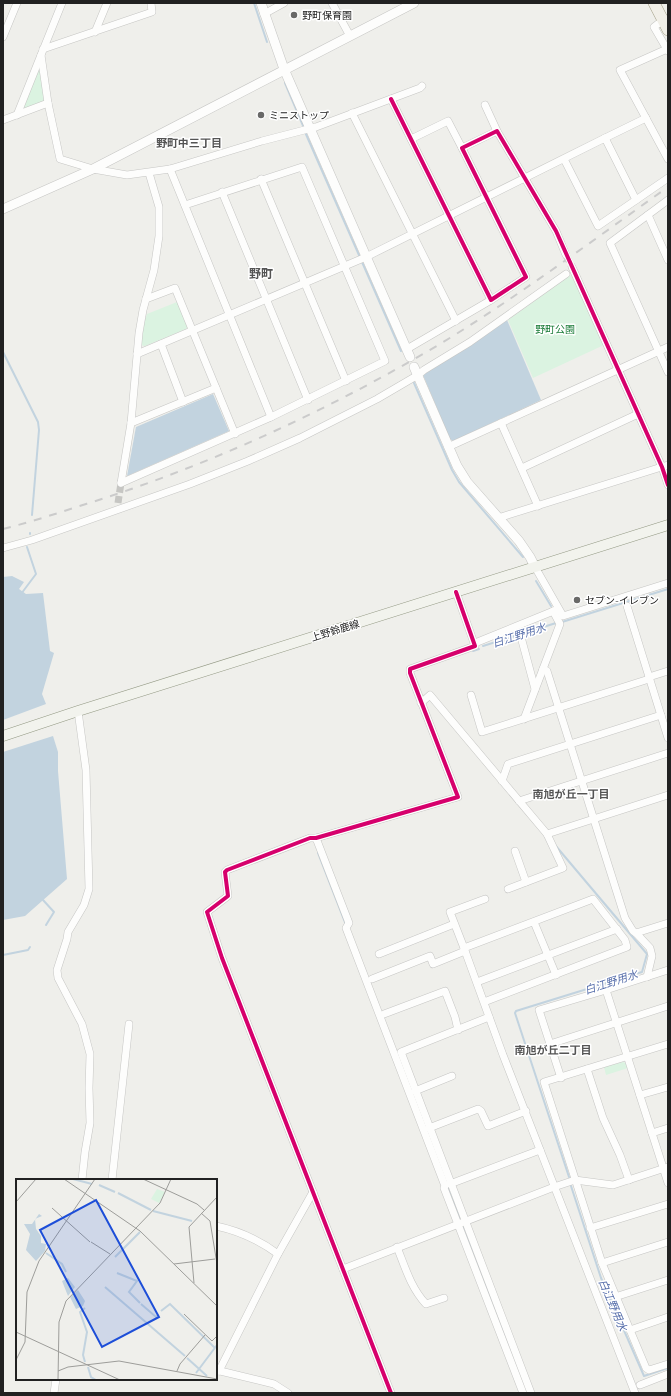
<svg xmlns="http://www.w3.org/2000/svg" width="671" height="1396" font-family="Quicksand,'Noto Sans JP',sans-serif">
<rect width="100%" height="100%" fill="#efefeb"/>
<g fill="#dbf3e1">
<path d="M40,65L45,98L43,102L23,110L22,108Z"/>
<path d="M571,275L573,276L604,345L533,378L508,320Z"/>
<path d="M177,302L188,326L186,329L145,346L140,345L141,331L147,314Z"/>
<path d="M623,1062L626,1063L628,1068L606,1075L604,1067Z"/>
</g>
<g fill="#c2d3df">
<path d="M507,320L541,400L453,441L450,439L423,375Z"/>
<path d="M213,394L229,431L127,476L136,427Z"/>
<path d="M12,576L24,582L19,589L26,594L43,593L50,651L54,653L42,694L46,704L3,720V577Z"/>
<path d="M53,736L58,752V771L67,879L25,916L3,920V752Z"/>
</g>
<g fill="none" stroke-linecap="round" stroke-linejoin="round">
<g stroke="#c2d3df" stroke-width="2">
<path d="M254,3L267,42"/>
<path d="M285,83L304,128"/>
<path d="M305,132L401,351"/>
<path d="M3,352L38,422L39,430L32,515"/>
<path d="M414,383L452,470L459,482L523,557"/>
<path d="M30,534V533"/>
<path d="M536,581L551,606"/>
<path d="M21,594L36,574L27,547"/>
<path d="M562,622L668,589"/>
<path d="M483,646L556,623"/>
<path d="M473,651L479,649"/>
<path d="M555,845L647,954L642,972L516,1011L515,1013L569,1177"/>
<path d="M318,853L346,925"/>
<path d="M43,900L54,912L46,925"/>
<path d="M3,955L28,950L30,947"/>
<path d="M447,1186L461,1221"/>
<path d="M571,1186L601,1278L644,1376L668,1368"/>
<path d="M462,1225L524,1385"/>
</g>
<g stroke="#c6c6c3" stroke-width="7" stroke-dasharray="7 3.5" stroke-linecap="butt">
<path d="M566,255L572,267"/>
<path d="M118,503L121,483"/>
</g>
<defs>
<g id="minor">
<path d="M62,3L41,55L48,103L60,159L93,169L127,175L170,169L262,141L316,127L420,88L422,86"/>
<path d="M332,3L350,36"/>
<path d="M264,14L284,3"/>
<path d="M666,19L663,20L654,27L668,51"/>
<path d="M95,32L107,3"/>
<path d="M3,37L17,3"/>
<path d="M43,49L152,12L151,3"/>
<path d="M667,49L620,70L668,159"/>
<path d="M391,99L491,300L526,277L462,148L497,131L556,231L566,255"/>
<path d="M485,105L497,131"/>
<path d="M352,113L456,321"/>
<path d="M17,115L41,55"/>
<path d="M3,120L48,103"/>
<path d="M605,138L646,118"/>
<path d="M411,139L448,121L462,148"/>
<path d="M170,169L271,417"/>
<path d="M261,179L346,381"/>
<path d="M222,192L308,400"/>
<path d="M636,200L668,178"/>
<path d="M668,200L610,243L668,372"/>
<path d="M648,215L668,260"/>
<path d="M572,267L662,467L668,485"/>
<path d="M146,299L175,288L235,434"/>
<path d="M161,344L183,402"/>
<path d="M407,349L491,300"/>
<path d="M137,354L366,257L605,138L636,200L598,226L564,159"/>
<path d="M131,423L216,388"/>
<path d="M501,423L538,506"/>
<path d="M448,447L668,347"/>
<path d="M522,468L638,414"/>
<path d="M121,483L271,417L385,361L302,167L185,205"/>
<path d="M121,483L131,423L139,333L143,310L154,270L159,236V207L149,173"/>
<path d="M498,518L668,465"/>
<path d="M3,548L32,540L190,484L248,461L300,438L377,399L418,375L424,370L470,342L566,274"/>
<path d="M535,567L563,616L668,583"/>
<path d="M627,606L668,738"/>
<path d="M521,637L535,689"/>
<path d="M475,643L556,610"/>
<path d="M543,669L547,671L625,918L633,931L636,933L650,948L652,956L647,977"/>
<path d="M649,677L668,671"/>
<path d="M471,695L482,732L649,679"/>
<path d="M421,703L430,695L547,834L563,868L508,889"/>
<path d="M78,711L86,770L89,889L84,905L68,932L67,939L57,970L58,978L82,1024L90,1054L89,1088L90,1123L85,1152L82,1180"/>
<path d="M524,719L560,624L553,611"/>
<path d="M502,781L508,764L661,715"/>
<path d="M519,801L668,753"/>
<path d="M547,834L668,795"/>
<path d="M316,838L349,923L346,928L445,1186L444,1188L523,1393"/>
<path d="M515,851L526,882"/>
<path d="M534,922L556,975"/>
<path d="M636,933L668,923"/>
<path d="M464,948L450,912L485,899"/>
<path d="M379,954L454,924"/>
<path d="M372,979L430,956L433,964L465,951"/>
<path d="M477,982L617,929"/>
<path d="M606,990L668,1183"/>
<path d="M484,1002L627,947L625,940L593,899L464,948L503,1055L635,1393"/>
<path d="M384,1014L445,991L455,1017L458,1030"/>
<path d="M489,1017L401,1052L531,1393"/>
<path d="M550,1044L668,1006"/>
<path d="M668,1044L544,1082L602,1263L630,1330L668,1317"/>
<path d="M587,1069L603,1118L620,1155L629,1180"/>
<path d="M561,1078L539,1010L606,990L668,970"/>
<path d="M415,1091L452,1076"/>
<path d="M640,1095L668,1087"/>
<path d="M429,1128L478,1109L481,1111L488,1126L526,1111"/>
<path d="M652,1133L668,1128"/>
<path d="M112,1180L129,1024"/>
<path d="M450,1184L540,1150"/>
<path d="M216,1226C240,1231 259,1240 278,1254"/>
<path d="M590,1228L668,1204"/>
<path d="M397,1247C405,1267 411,1288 426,1304L444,1298"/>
<path d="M602,1263L668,1242"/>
<path d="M343,1269L554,1187L575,1180L613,1185L668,1167"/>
<path d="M615,1297L668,1280"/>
<path d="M630,1330L646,1368L649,1370L668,1364"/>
<path d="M216,1370L274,1384L288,1393"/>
<path d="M219,1371L278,1254L313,1192"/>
<path d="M640,1385L668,1374"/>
<path d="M54,1393L56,1379"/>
<path d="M391,1393L222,958L207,912L228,896L225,872L227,870L310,838H316L458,797L410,673V669L475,646L456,592"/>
</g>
<g id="tertiary">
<path d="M261,3L284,69L410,357"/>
<path d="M3,209L93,169L414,3"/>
<path d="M414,367L457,466L467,482L519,541L530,557L535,567"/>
</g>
<path id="secondary" d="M3,736L78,711L668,525"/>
<path id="primary" d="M654,3L668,30"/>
</defs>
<use href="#minor" stroke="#c6c6c4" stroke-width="8"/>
<use href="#tertiary" stroke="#c6c6c4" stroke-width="10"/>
<use href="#secondary" stroke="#939984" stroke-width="11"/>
<use href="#primary" stroke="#a4a189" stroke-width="12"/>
<use href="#minor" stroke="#fdfdfc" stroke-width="7"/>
<use href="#tertiary" stroke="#fdfdfc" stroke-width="9"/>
<use href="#secondary" stroke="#f2f3ed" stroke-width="10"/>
<use href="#primary" stroke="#f1efe8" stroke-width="11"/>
<path stroke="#cbcbcb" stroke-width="2" stroke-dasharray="8 8" stroke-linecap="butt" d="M3,529C31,522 58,513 86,504C210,465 329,410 440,344C519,296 593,240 668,187"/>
<defs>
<g id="cycleway">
<path d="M391,99L491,300L526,277L462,148L497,131L556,231L662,467L668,485"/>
<path d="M391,1393L222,958L207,912L228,896L225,872L227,870L310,838H316L458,797L410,673V669L475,646L456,592"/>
</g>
</defs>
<use href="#cycleway" stroke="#fff" stroke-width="6"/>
<use href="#cycleway" stroke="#d6006c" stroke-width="4"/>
</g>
<g fill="#696968" stroke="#fff" stroke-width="1.5">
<circle cx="294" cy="15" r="4"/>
<circle cx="261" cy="115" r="4"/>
<circle cx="577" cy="600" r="4"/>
</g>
<g text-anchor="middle" stroke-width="3" stroke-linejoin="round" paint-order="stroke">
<g font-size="10" fill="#212121" stroke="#fff" text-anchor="start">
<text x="302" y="19">野町保育園</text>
<text x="269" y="119">ミニストップ</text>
<text x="585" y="604">セブン-イレブン</text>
</g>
<g font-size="10" fill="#167934" stroke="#fff">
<text x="555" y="333">野町公園</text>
</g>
<g font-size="10" fill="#212121" stroke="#fff">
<text transform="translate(335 630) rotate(-17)" y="4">上野鈴鹿線</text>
</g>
<g font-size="11" font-weight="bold" fill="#545454" stroke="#fff">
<text x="189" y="147">野町中三丁目</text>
<text x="571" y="798">南旭が丘一丁目</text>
<text x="553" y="1054">南旭が丘二丁目</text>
</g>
<g font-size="11" font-style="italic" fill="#556daa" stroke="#fff">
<text transform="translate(519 635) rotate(-18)" y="4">白江野用水</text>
<text transform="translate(611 982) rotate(-18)" y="4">白江野用水</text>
<text transform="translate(613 1305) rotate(67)" y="4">白江野用水</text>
</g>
<g font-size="12" font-weight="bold" fill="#545454" stroke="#fff">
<text x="261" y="278">野町</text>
</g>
</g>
<g transform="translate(16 1179)">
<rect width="201" height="201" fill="#efefeb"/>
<path d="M141,10L149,13L143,24L135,20Z" fill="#dbf3e1"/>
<path d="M23,35L26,37L19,40L20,50L25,57V64L30,65L29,72L20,82L10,71L14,55L8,45H16ZM52,99L59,108L52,117L46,102ZM62,111L69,122L67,127L60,130L54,118Z" fill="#c2d3df"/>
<path fill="none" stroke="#c2d3df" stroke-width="2" d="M57,0L76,5M83,6L99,13M102,14L135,31M137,32L176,42M30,74L46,85L50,93M99,78L124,53M101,94L121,102L113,113L124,124M89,108L169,177M125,125L140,138L142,136M69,129L64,133L71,153L67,176L69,183M145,132L154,125L199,169M171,179L191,197M72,188L75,198L80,201M180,194L201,166"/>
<path fill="none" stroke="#9d9d9a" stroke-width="1" d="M48,0L124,52L201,127M127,0L181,25L188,31M0,23L20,0M36,29L74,63M185,34L194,42L201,85M75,63L94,75M158,85L199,80M178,104L173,48L201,18M168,135L196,162L201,157M0,153L104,201M0,181L9,163L11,113L23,82L79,0M42,192L52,188L103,182L201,200M161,192L164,185L189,156M42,201L43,143L50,122L144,24L155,0"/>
<path fill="#1d4ed8" fill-opacity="0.15" stroke="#1d4ed8" stroke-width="2" d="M80,21L143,138L86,168L24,51Z"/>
<rect width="201" height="201" fill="none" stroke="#212121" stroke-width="2"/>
</g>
<rect width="671" height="1396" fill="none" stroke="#212121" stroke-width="8"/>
</svg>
